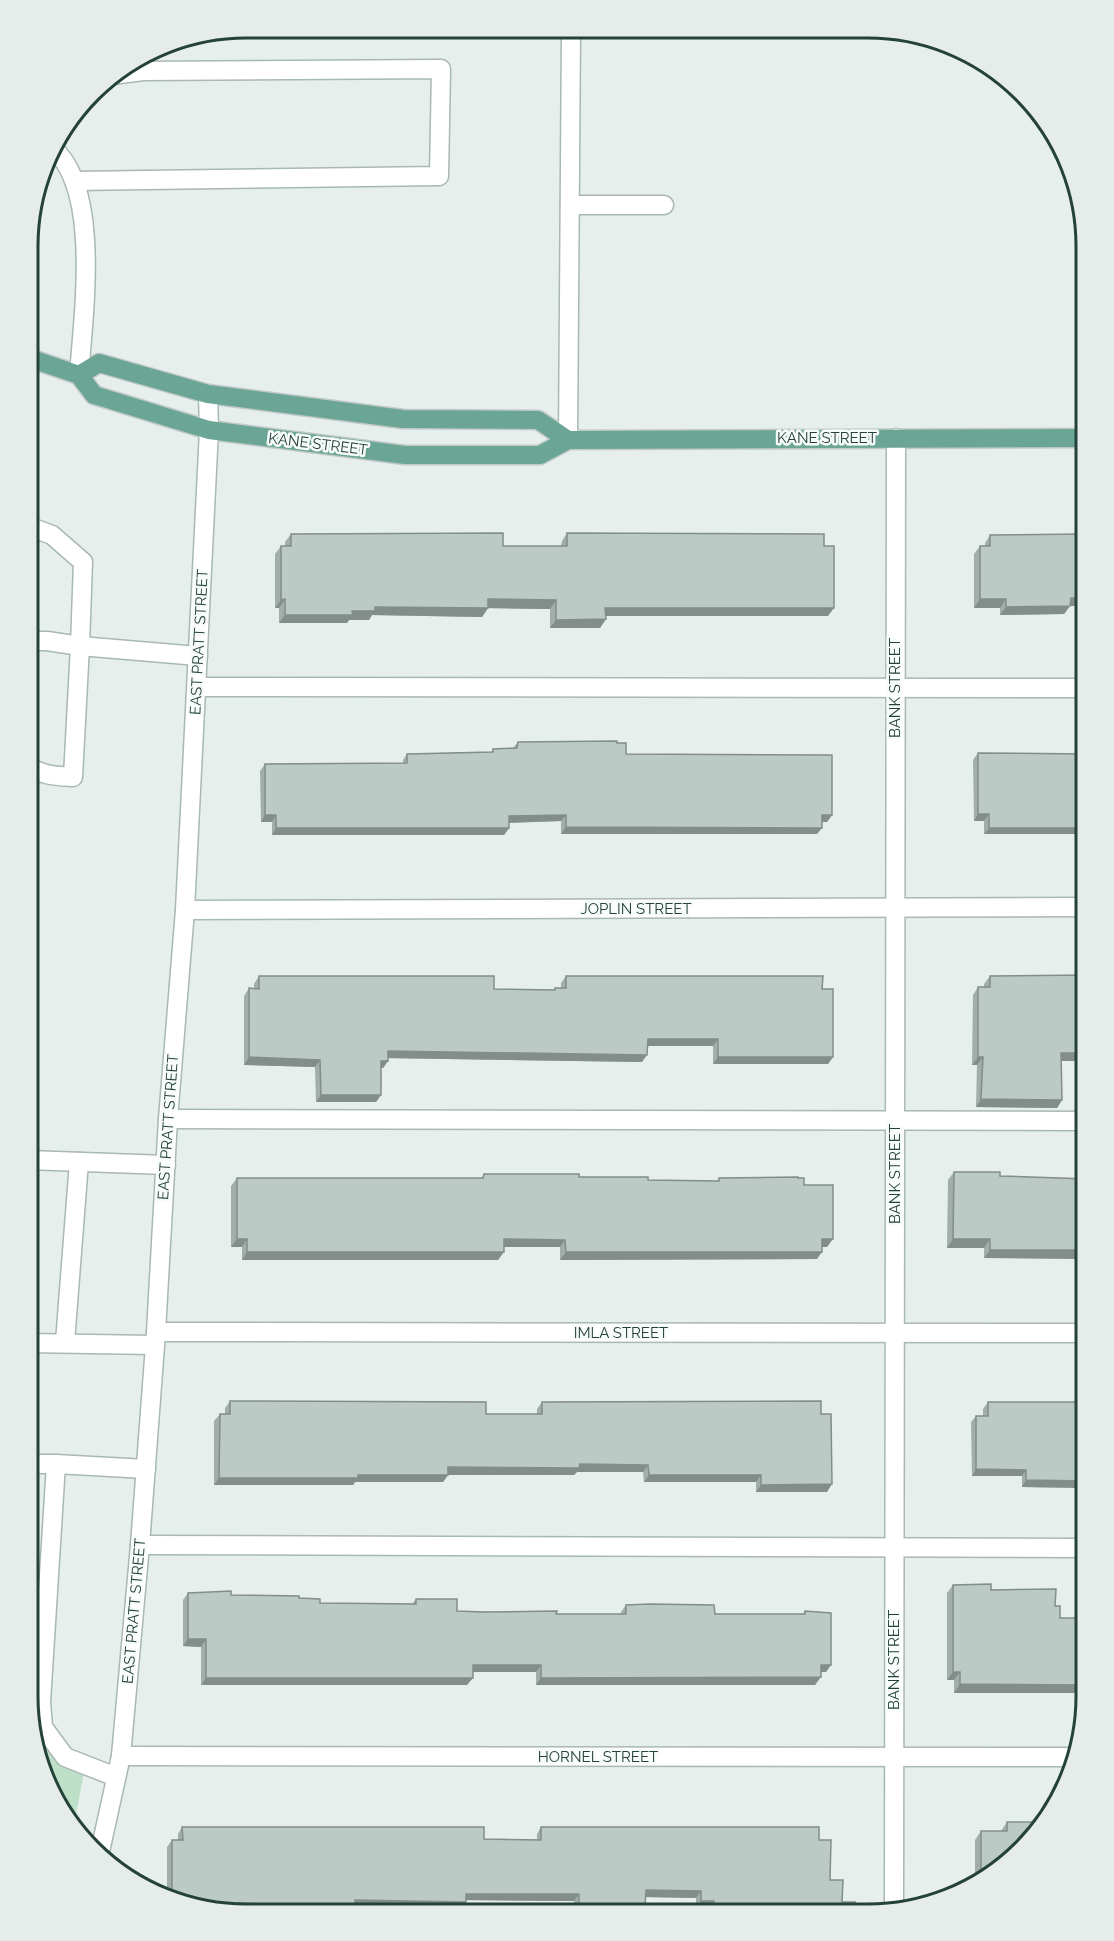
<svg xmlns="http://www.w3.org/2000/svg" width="1114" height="1941" font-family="Raleway,sans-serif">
<rect width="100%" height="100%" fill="#e6efeb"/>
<path fill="#bfe0c8" d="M33,1731L84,1772L75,1820L39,1766Z"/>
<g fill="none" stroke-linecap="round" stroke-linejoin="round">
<defs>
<g id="minor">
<path d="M51,147C102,186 83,317 79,375"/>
<path d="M74,181L439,176L441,69L143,71L112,75"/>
<path d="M570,205H664"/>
<path d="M568,440L571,29"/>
<path d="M28,526L52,535L83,562L80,646L198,656"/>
<path d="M197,687L1087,688"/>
<path d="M28,765C41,776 57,776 73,777L80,646L47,641H31L28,644"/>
<path d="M185,910L1087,907"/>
<path d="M168,1119L1087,1121"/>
<path d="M28,1160L166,1165"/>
<path d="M156,1332L1087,1333"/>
<path d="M65,1342L79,1162"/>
<path d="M27,1343L154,1345"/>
<path d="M27,1464H56L146,1469"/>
<path d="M56,1464L41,1702L43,1727L65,1757L116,1777"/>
<path d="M140,1545L1087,1548"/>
<path d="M121,1756L1076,1757"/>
<path d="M99,1856L121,1756L140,1545L156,1332L168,1119L185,910L209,430L208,394"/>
<path d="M894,1910L896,438"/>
</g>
<g id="major">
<path d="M29,358L79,375L94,395L209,430L405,455H540L568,440L1087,438"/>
<path d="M79,375L99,363L208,394L403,419L538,420L568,440"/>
</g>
</defs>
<use href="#minor" stroke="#a8b8b2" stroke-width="21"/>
<use href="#major" stroke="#c2cac8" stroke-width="21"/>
<use href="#minor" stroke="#fff" stroke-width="18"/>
<use href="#major" stroke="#6aa596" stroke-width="18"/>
</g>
<g fill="#a1aea9">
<path d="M567,533L824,546L828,616H606V619L600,628H550V609L488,608L482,617L372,615L369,620H349L347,623H279V608H275V554L281,546H285V542L291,534L503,546H561L562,541Z"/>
<path d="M990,535L1070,606L1064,614L1000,615V608H974V554L980,546H985V543Z"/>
<path d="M518,742L617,743L626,754L832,815L827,822H822L817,834H561V821L509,823V828L504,835H272V822H261L260,771L265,764L403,763V760L407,754L491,752L493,749L513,748Z"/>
<path d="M978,753L1087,754V834H984V821H974L973,760Z"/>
<path d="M259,976L494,989L554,990L555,988H561V983L566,976L822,989L833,1057L828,1064H713V1046H648L642,1062L388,1058V1061L383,1068H381V1095L376,1102H316L315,1067L244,1065V996L249,988L254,989V984Z"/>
<path d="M990,976L1062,1061V1100L1057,1108L976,1107L977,1065H972L973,995L978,987H984V984Z"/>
<path d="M954,1172L1000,1176L1087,1179V1259L984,1258V1248H947L948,1180Z"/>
<path d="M484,1174L579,1177L648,1180L717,1181L719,1178H798L804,1185L827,1247H822L817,1259L560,1260V1247H504L498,1260H242V1247H231V1186L237,1178H482Z"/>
<path d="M230,1401L486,1414H537V1409L542,1402L821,1414L827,1492H756V1482H644L643,1472H577L574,1475H448L443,1482H355L353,1485H214V1421L220,1414H225V1408Z"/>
<path d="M988,1402H1087V1488L1022,1487V1476H972L971,1422L976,1416H983V1409Z"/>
<path d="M953,1585L991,1590L1055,1606L1060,1618H1087V1693H954V1680H947V1593Z"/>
<path d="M188,1593L299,1598L320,1603L412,1604L416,1599L457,1611L556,1614H621V1612L626,1605L715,1614H803L805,1611L826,1672H821L815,1685H536V1672H473L467,1685H201V1647L183,1646V1600Z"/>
<path d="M1007,1822H1045L990,1877L975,1884V1840L981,1831H1001Z"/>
<path d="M182,1827L484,1839L537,1840V1834L541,1827L819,1840L830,1880L842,1902L855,1914H710V1908H696V1898L646,1897L645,1906L641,1913H574V1901L466,1900L461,1909L353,1907L350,1911H306L305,1912L238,1910L216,1912L167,1897V1847L172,1840H178V1834Z"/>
</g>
<g fill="#838d89">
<path d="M1071,598H1087V606H1065Z"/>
<path d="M285,599L279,608H275L281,600Z"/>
<path d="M488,599L556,600L550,609L482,608Z"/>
<path d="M980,599H1006L1000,608H974Z"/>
<path d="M1070,606L1064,614L1000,615L1006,607Z"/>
<path d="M375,607L488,608L482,617L372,615L369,620H349L347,623H279L285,615L352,611Z"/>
<path d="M605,608H834L828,616H599Z"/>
<path d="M606,619L600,628H550L556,620Z"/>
<path d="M978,814H989L984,821H974Z"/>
<path d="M265,815H276L272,822H261Z"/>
<path d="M566,815L561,821L504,823L509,816Z"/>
<path d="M822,815H832L827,822H817Z"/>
<path d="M566,827L822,828L817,834H561Z"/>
<path d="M276,828H509L504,835H272Z"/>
<path d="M989,828H1087V834H984Z"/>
<path d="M648,1039H718L713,1046H643Z"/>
<path d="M388,1051L647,1055L642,1062L383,1058Z"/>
<path d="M1061,1053H1087V1061H1056Z"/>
<path d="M249,1057L320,1060L315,1067L244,1065Z"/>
<path d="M718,1057H833L828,1064H713Z"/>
<path d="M978,1057H983L977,1065H972Z"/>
<path d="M381,1061H388L383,1068H376Z"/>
<path d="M321,1095H381L376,1102H316Z"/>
<path d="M981,1099L1062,1100L1057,1108L976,1107Z"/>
<path d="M237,1239H247L242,1247H231Z"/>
<path d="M504,1239L565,1240L560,1247H498Z"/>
<path d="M822,1239H833L827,1247H817Z"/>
<path d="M953,1239H990L984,1248H947Z"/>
<path d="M990,1250H1087V1259L984,1258Z"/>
<path d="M247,1252H504L498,1260H242Z"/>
<path d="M566,1252H822L817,1259L560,1260Z"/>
<path d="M580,1464L648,1465L643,1472H577L574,1475H443L448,1467Z"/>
<path d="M976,1469L1026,1470L1022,1476H972Z"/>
<path d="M358,1475H448L443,1482H355L353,1485H214L219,1478Z"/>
<path d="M649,1475H761L756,1482H644Z"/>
<path d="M1026,1480L1087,1481V1488L1022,1487Z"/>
<path d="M832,1484L827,1492H756L761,1485Z"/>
<path d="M188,1639H206L201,1647L183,1646Z"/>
<path d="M473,1665H541L536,1672H468Z"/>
<path d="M821,1665H831L826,1672H816Z"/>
<path d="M953,1672H960L954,1680H947Z"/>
<path d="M821,1677L815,1685H536L541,1678Z"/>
<path d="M206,1678H473L467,1685H201Z"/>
<path d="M960,1684L1087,1685V1693H954Z"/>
<path d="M646,1890L701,1891L696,1898L641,1897Z"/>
<path d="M466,1894H579L574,1901L461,1900Z"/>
<path d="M355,1900L466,1902L461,1909L353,1907L350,1911H306L305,1912L233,1909L238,1903L310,1904Z"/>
<path d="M701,1901H714L710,1908H696Z"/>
<path d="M579,1906H645L641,1913H574Z"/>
</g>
<g fill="#bbcac4" stroke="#838d89" stroke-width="1.5">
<path d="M503,533V546H567V533L824,534V546H834V608H605L606,619L556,620V600L488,599V608L375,607V611H352L353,615H285V599L281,600V546H291V534Z"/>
<path d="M1087,534V598H1071L1070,606L1006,607V599H980V546H990V535Z"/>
<path d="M617,741V743H626V754L832,755V815H822V828L566,827V815L509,816V828H276V815H265V764L407,763V754L493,752V749L517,748L518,742Z"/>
<path d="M978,753L1087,754V828H989V814H978Z"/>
<path d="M1087,975V1053H1061L1062,1100L981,1099L983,1057H978V987H990V976Z"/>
<path d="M259,976H494V989L555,990V988H566V976H823L822,989H833V1057H718V1039H648L647,1055L388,1051V1061H381V1095H321L320,1060L249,1057V988L259,989Z"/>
<path d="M954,1172H1000V1176L1087,1179V1250H990V1239H953Z"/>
<path d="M484,1174H579V1177H648V1180L719,1181V1178L798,1177V1178H804V1185H833V1239H822V1252H566L565,1240L504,1239V1252H247V1239H237V1178H483Z"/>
<path d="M230,1401L486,1402V1414H542V1402L821,1401V1414H831L832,1484L761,1485V1475H649L648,1465L580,1464L579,1468L448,1467V1475H358V1478H219L220,1414H230Z"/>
<path d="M988,1402H1087V1481L1026,1480V1470L976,1469V1416H988Z"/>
<path d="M991,1584V1590L1056,1589L1055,1606H1060V1618H1087V1685L960,1684V1672H953V1585Z"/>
<path d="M231,1591V1595L299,1596V1598L320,1599V1603L416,1604V1599H457V1611L483,1612L557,1611L556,1614H626V1605L650,1604L714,1605L715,1614H805V1611L831,1613V1665H821V1677L541,1678V1665H473V1678H206V1639H188V1593Z"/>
<path d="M1007,1822H1045L1042,1829L990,1877L981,1881V1831H1007Z"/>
<path d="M182,1827H484V1839L541,1840V1827H819V1840H831L830,1880H843L842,1902H855V1914H714V1901H701V1891L646,1890L645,1906H579V1894H466V1902L355,1900V1904H310V1906L238,1903V1912H216L172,1898V1840H183Z"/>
</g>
<g text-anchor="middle" stroke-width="5" stroke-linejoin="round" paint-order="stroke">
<g font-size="15" fill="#24423a" stroke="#f7fbf9">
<text x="827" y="443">KANE STREET</text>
<text transform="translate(318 444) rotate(7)" y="5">KANE STREET</text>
<text transform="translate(199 642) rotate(-87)" y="5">EAST PRATT STREET</text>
<text transform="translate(895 688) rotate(-90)" y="5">BANK STREET</text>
<text x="636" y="914">JOPLIN STREET</text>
<text transform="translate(168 1127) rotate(-86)" y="5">EAST PRATT STREET</text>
<text transform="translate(895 1174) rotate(-90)" y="5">BANK STREET</text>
<text x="621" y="1338">IMLA STREET</text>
<text transform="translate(134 1611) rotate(-85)" y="5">EAST PRATT STREET</text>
<text transform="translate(894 1660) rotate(-90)" y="5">BANK STREET</text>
<text x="598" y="1762">HORNEL STREET</text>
</g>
</g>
<path d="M0 0H1114V1941H0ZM246 38H868A208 208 0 0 1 1076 246V1696A208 208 0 0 1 868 1904H246A208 208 0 0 1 38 1696V246A208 208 0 0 1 246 38Z" fill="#e6ecea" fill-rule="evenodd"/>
<path fill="none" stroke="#24423a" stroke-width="3" d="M246 38H868A208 208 0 0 1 1076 246V1696A208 208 0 0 1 868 1904H246A208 208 0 0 1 38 1696V246A208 208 0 0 1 246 38Z"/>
</svg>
